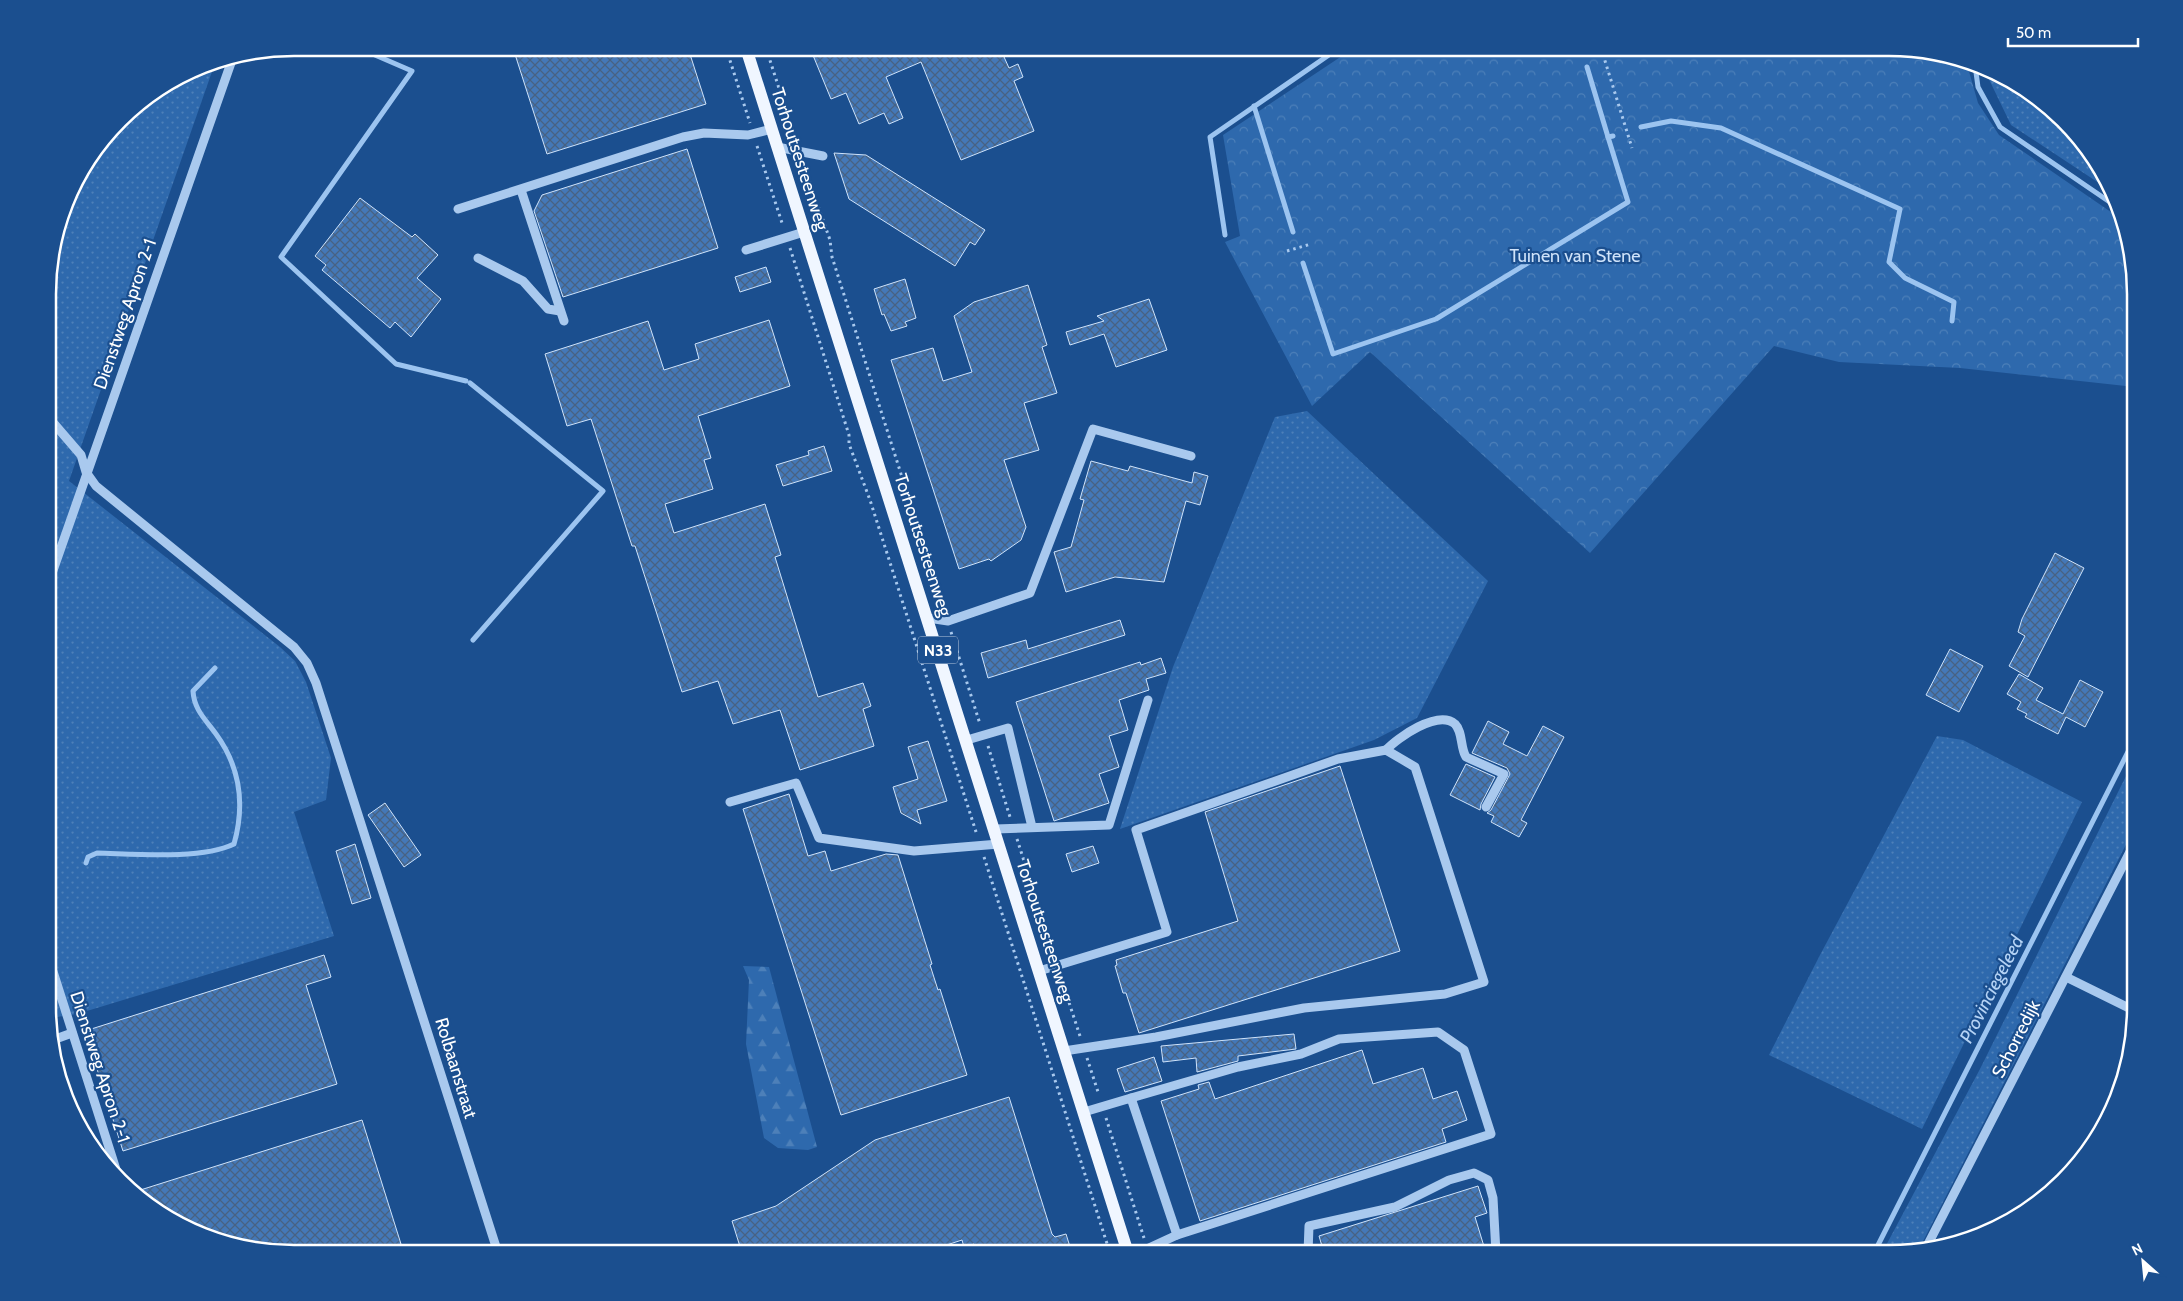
<svg xmlns="http://www.w3.org/2000/svg" width="2183" height="1301" font-family="Cabin,sans-serif">
<defs>
<pattern id="grass-dots" width="8" height="8" patternUnits="userSpaceOnUse" patternTransform="scale(1.25)"><rect width="8" height="8" fill="#2e69ad"/><path d="M2 2h.1M6 6h.1" fill="none" stroke="#4d80b9" stroke-width="1.8" stroke-linecap="round"/></pattern>
<pattern id="forest-firs" width="22" height="20" patternUnits="userSpaceOnUse" patternTransform="scale(1.25)"><rect width="22" height="20" fill="#2e69ad"/><path d="M5 1l3.5 6h-7zM16 11l3.5 6h-7z" fill="#4d80b9"/></pattern>
<pattern id="park-crowns" width="20" height="18" patternUnits="userSpaceOnUse" patternTransform="scale(1.25)"><rect width="20" height="18" fill="#2e69ad"/><path d="M2 6a3 3 0 1 1 6 0M12 15a3 3 0 1 1 6 0" fill="none" stroke="#4d80b9"/></pattern>
<pattern id="building-cross-hatch" width="8" height="8" patternUnits="userSpaceOnUse" patternTransform="scale(1.25)"><rect width="8" height="8" fill="#4478b7"/><path d="M0 0l8 8M0 8l8-8" fill="none" stroke="#486282"/></pattern>
</defs>
<rect width="100%" height="100%" fill="#1b4f8f"/>
<g fill="url(#grass-dots)">
<path d="M215,63L69,481L280,647L295,661L306,682L331,758L326,800L294,812L334,936L77,1014L50,1018V262L73,185L131,109L200,66Z"/>
<path d="M1984,69C2027,87 2068,118 2094,157C2101,167 2105,180 2111,191L2011,125Z"/>
<path d="M1307,411L1488,581L1417,718L1374,740L1120,829L1173,667L1275,417Z"/>
<path d="M1937,736L1963,740L2082,802L1922,1129L1769,1055L1820,955Z"/>
<path d="M2135,758V827L1918,1251L1882,1253L1980,1069Z"/>
</g>
<path fill="url(#forest-firs)" d="M743,966L769,967L817,1147L808,1150L778,1148L764,1138L746,1044L749,980Z"/>
<path fill="url(#park-crowns)" d="M1354,48H1889L1953,56L1966,61L1978,103L1999,135L2124,221L2135,278V387L1960,368L1839,362L1774,346L1590,553L1370,352L1312,406L1225,242L1240,236L1223,135Z"/>
<g fill="none" stroke-linecap="round" stroke-linejoin="round">
<g stroke="#9cc4f0" stroke-width="5">
<path d="M370,48L368,52L412,71L281,257L396,364L466,381"/>
<path d="M1975,65L1978,87L2000,127L2120,209"/>
<path d="M1587,67L1608,137"/>
<path d="M1254,106L1293,232"/>
<path d="M1641,127L1671,121L1721,128L1900,209L1889,262L1905,278L1954,302L1952,321"/>
<path d="M1225,235L1210,137L1339,48"/>
<path d="M1303,263L1333,354L1436,319L1628,202L1608,137L1613,136"/>
<path d="M470,383L603,491L473,640"/>
<path d="M86,863L88,857L97,853C135,854 201,860 234,844C245,805 240,767 216,734C206,720 194,710 193,691L215,668"/>
<path d="M1874,1253L2135,738"/>
</g>
</g>
<g fill="url(#building-cross-hatch)" stroke="#cfe3fa">
<path d="M513,48H688L706,104L547,154Z"/>
<path d="M810,48H956L949,51L950,54L965,48H1000L1009,68L1018,64L1023,77L1014,81L1034,131L961,160L921,62L886,77L903,118L889,124L884,113L859,124L846,93L831,99Z"/>
<path d="M687,149L718,248L563,297L534,211L542,195Z"/>
<path d="M834,153L866,155L985,230L975,245L970,242L955,266L849,199Z"/>
<path d="M360,198L412,237L415,234L438,255L417,278L441,299L411,337L395,322L390,328L322,270L326,265L315,256Z"/>
<path d="M766,267L771,282L740,292L735,277Z"/>
<path d="M905,279L916,318L905,322L907,326L891,331L884,314L882,315L874,289Z"/>
<path d="M1028,285L1047,345L1042,347L1057,393L1024,403L1039,450L1004,460L1026,527L1021,540L991,561L989,559L959,569L891,360L933,348L943,381L972,372L954,316L974,302Z"/>
<path d="M1149,299L1167,350L1116,367L1104,334L1070,345L1066,332L1104,321L1097,316Z"/>
<path d="M769,320L790,386L698,416L711,458L704,460L713,489L665,504L674,533L765,504L781,555L775,557L818,697L863,683L871,706L863,709L874,746L800,770L780,710L733,724L718,681L682,692L635,546H632L591,419L567,426L545,354L648,321L664,370L699,359L695,344Z"/>
<path d="M824,446L832,471L783,486L776,465L809,455L808,451Z"/>
<path d="M1091,461L1128,471L1130,466L1192,483L1194,472L1208,476L1200,505L1186,501L1164,582L1115,577L1066,592L1054,552L1071,547L1084,500L1080,499Z"/>
<path d="M2055,553L2084,568L2028,677L2009,666L2025,636L2018,632L2022,619Z"/>
<path d="M1120,620L1125,635L988,678L981,653L1026,640L1028,649Z"/>
<path d="M1950,649L1983,666L1959,712L1926,695Z"/>
<path d="M1161,658L1166,673L1146,679L1149,690L1119,700L1128,730L1109,736L1119,767L1099,774L1109,803L1054,821L1016,702L1140,662L1141,665Z"/>
<path d="M2019,674L2043,688L2036,700L2063,714L2080,680L2103,692L2085,727L2066,717L2058,734L2025,717L2027,714L2017,709L2021,702L2007,694Z"/>
<path d="M1488,721L1509,732L1503,744L1527,756L1543,726L1564,737L1521,820L1527,823L1519,837L1491,822L1494,816L1487,813L1491,810L1510,774L1507,768L1472,753Z"/>
<path d="M928,741L947,801L917,810L921,824L901,813L893,787L918,779L908,747Z"/>
<path d="M1466,764L1495,777L1481,804L1480,810L1450,795Z"/>
<path d="M1340,766L1400,951L1139,1033L1126,993H1123L1115,966L1117,965L1116,960L1238,921L1205,812Z"/>
<path d="M789,794L808,856L825,851L831,871L886,854L898,855L932,964L930,965L938,990L940,989L967,1075L841,1115L743,809Z"/>
<path d="M385,803L421,855L404,867L368,815Z"/>
<path d="M355,844L371,898L352,904L336,851Z"/>
<path d="M1093,846L1099,863L1072,872L1066,854Z"/>
<path d="M324,955L331,977L306,985L337,1084L123,1151L85,1031Z"/>
<path d="M1294,1034L1296,1049L1238,1056V1061L1197,1072L1196,1058L1163,1062L1161,1046Z"/>
<path d="M1362,1050L1373,1084L1423,1068L1433,1099L1457,1091L1467,1120L1442,1129L1446,1142L1200,1221L1161,1101L1199,1089L1198,1085L1209,1082L1215,1099Z"/>
<path d="M1154,1057L1162,1081L1125,1092L1117,1069Z"/>
<path d="M1009,1097L1052,1234L1055,1237L1066,1234L1071,1250L1060,1253H1033L1032,1250L1010,1253L1007,1245L977,1253L974,1244L964,1247L962,1240L922,1253H742L732,1221L776,1206L875,1140Z"/>
<path d="M362,1120L401,1244L371,1253L294,1254L230,1245L170,1220L134,1192Z"/>
<path d="M1478,1186L1487,1213L1475,1217L1486,1253H1324L1319,1236Z"/>
</g>
<g fill="none" stroke-linecap="round" stroke-linejoin="round">
<g stroke="#a9c9ee" stroke-width="3" stroke-dasharray="2.5 4" stroke-linecap="butt">
<path d="M726,48L750,123"/>
<path d="M766,48L795,138"/>
<path d="M1601,48L1632,148"/>
<path d="M757,146L783,226"/>
<path d="M803,163L830,240L832,257L944,609"/>
<path d="M790,248L849,435V444L870,500L977,835"/>
<path d="M1287,251L1311,244"/>
<path d="M951,632L980,724"/>
<path d="M988,746L1010,817"/>
<path d="M1017,839L1054,955"/>
<path d="M984,857L1110,1253"/>
<path d="M1061,978L1080,1036"/>
<path d="M1087,1058L1099,1095"/>
<path d="M1106,1118L1144,1238"/>
</g>
<g stroke="#a9c9ee" stroke-width="9">
<path d="M777,147L823,156"/>
<path d="M521,190L564,321"/>
<path d="M458,209L683,137L704,133L748,135L772,129"/>
<path d="M746,250L804,232"/>
<path d="M478,258L523,281L548,309L560,311"/>
<path d="M50,419L81,455L86,472L96,486L294,647L307,663L316,683L498,1253"/>
<path d="M50,579L232,60"/>
<path d="M928,618L948,621L1030,593L1093,429L1191,456"/>
<path d="M967,740L1008,728L1032,827"/>
<path d="M1386,750C1397,738 1438,709 1455,724C1463,732 1460,747 1466,757L1504,774L1486,807"/>
<path d="M730,802L796,783L819,838L914,851L999,844"/>
<path d="M995,829L1109,825L1148,700"/>
<path d="M50,962L120,1182"/>
<path d="M1039,971L1167,932L1136,830L1338,759L1386,750L1415,767L1484,982L1445,994L1304,1008L1156,1037L1064,1051"/>
<path d="M2066,977L2135,1011"/>
<path d="M50,1041L72,1033"/>
<path d="M1131,1098L1238,1067L1301,1054L1339,1039L1438,1032L1464,1050L1491,1134L1177,1235"/>
<path d="M1084,1112L1131,1098L1177,1235L1138,1253"/>
<path d="M1925,1250L2135,842"/>
<path d="M1308,1253L1309,1226L1395,1207L1449,1180L1474,1173L1488,1180L1493,1198L1496,1253"/>
</g>
<path stroke="#f0f6ff" stroke-width="12" d="M746,48L1128,1253"/>
</g>
<g text-anchor="middle" stroke-width="4.5" stroke-linejoin="round" paint-order="stroke">
<rect fill="#1b4f8f" stroke="#bbcadd" stroke-width="1" x="918" y="636.5" width="40" height="27" rx="4"/>
<g font-size="16" font-weight="bold" fill="#fff">
<text x="938" y="656">N33</text>
</g>
<g font-size="18" fill="#fff" stroke="#1b4f8f">
<text transform="translate(800 159) rotate(72)" y="6">Torhoutsesteenweg</text>
<text transform="translate(125 314) rotate(-71)" y="6">Dienstweg Apron 2-1</text>
<text transform="translate(923 545) rotate(72)" y="6">Torhoutsesteenweg</text>
<text transform="translate(1045 931) rotate(72)" y="6">Torhoutsesteenweg</text>
<text transform="translate(2016 1039) rotate(-63)" y="6">Schorredijk</text>
<text transform="translate(100 1067) rotate(72)" y="6">Dienstweg Apron 2-1</text>
<text transform="translate(456 1068) rotate(73)" y="6">Rolbaanstraat</text>
</g>
<g font-size="18" fill="#cfe3fa" stroke="#1b4f8f">
<text x="1575" y="262">Tuinen van Stene</text>
</g>
<g font-size="19" font-style="italic" fill="#b5d3f5" stroke="#1b4f8f">
<text transform="translate(1991 989) rotate(-63)" y="7">Provinciegeleed</text>
</g>
</g>
<path d="M0 0H2183V1301H0ZM294 56H1889A238 238 0 0 1 2127 294V1007A238 238 0 0 1 1889 1245H294A238 238 0 0 1 56 1007V294A238 238 0 0 1 294 56Z" fill="#1b4f8f" fill-rule="evenodd"/>
<path fill="none" stroke="#fff" stroke-width="2.5" d="M294 56H1889A238 238 0 0 1 2127 294V1007A238 238 0 0 1 1889 1245H294A238 238 0 0 1 56 1007V294A238 238 0 0 1 294 56Z"/>
<g transform="translate(2143 1261) rotate(333)" stroke="#1b4f8f" stroke-width="4" paint-order="stroke">
<path d="M0-4L9 19L0 12L-9 19Z" fill="#ffffff"/>
<text y="-8" font-size="14" font-weight="bold" text-anchor="middle" fill="#ffffff">N</text>
</g>
<path d="M2008 38v8h130v-8" fill="none" stroke="#ffffff" stroke-width="2.5"/>
<text x="2016" y="38" font-size="15" fill="#ffffff" stroke="#1b4f8f" stroke-width="4" paint-order="stroke">50 m</text>
</svg>
